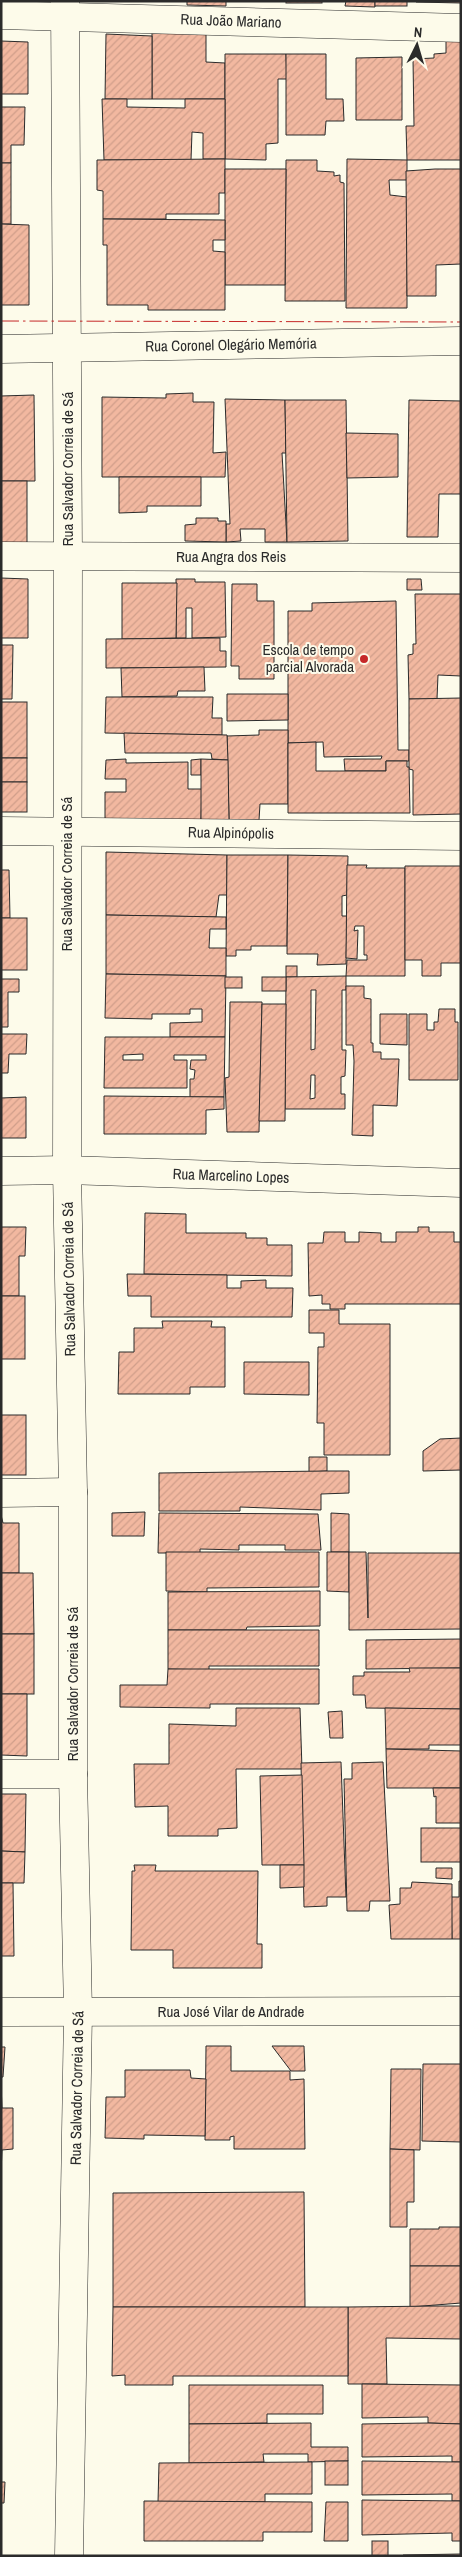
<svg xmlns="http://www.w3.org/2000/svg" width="462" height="2557" font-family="'Archivo Narrow',sans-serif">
<defs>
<pattern id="building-hatch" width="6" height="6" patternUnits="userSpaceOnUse" patternTransform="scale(1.25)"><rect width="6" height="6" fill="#f2b8a0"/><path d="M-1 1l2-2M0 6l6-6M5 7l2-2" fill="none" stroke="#d09e8a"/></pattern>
</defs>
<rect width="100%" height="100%" fill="#fdfbea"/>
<g fill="url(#building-hatch)" stroke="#2b2b2b" fill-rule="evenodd">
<path d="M187,1H226V6L187,5Z"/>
<rect x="286" y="1" width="36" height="2"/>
<path d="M346,1H375V7L345,6Z"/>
<rect x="375" y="1" width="32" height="5"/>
<path d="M417,1H461V3L416,2Z"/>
<path d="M152,33L206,34V62L225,63V99H152Z"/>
<path d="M106,34L152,36V99H105Z"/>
<path d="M446,40H461V160H407L406,126H414L413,59L434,58V54L446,53Z"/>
<path d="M1,41L28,42V94H1Z"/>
<path d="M225,54H286L287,79H278V143L266,144V160L225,159Z"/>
<path d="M286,54H326V99H343L344,121H326L325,135H286Z"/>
<path d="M402,57V120H356V58Z"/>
<path d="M102,99H127V107L185,108V99H225V159H203V133L192,132L191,160H104Z"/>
<path d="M1,107H25L24,145H11V163H1Z"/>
<path d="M225,159V193H219V214H166V219H103V191L97,190V160Z"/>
<path d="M347,159L407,160V180H389L390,195L407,197V308H346Z"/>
<path d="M286,160H317V171L334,172V176L340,175V182L344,183L345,301H285Z"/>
<rect x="1" y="163" width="10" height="61"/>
<path d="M225,169H286L285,285H225Z"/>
<path d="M435,169H461V264L436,265V296H407L406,171Z"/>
<path d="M103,219L225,220V240H213V251L225,252V310H148V305H107V245H103Z"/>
<path d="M1,224L29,225V305H1Z"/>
<path d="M193,393V402H214L213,453L226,452L225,477H102V397L166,398V394Z"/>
<path d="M34,395L35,481H1V396Z"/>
<path d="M225,399L285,400L286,453H282L287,542H265V529H240L241,541L226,542V524H230Z"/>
<path d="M285,400H346L348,541L287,542Z"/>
<path d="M409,400L461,401V494H439L438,537H407Z"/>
<path d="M346,433L398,434V477L347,478Z"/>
<path d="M119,477H201V506H147V512L119,513Z"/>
<rect x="1" y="481" width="26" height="62"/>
<path d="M196,518H218V521H226V542L185,541V525L196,524Z"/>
<path d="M1,578L28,579V638H1Z"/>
<path d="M176,579H195V582H225L226,637L192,638V608H186V638H176Z"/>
<path d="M407,579H421L422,590H407Z"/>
<path d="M122,583H177L176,638L122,639Z"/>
<path d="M232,584H257V601H274V679H239V666H231Z"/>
<path d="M415,594H461V676L438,675L437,699H409L408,655L413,654V644H416Z"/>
<path d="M396,601L398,750H409V761H386V771H345L344,759H381L382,756L324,757L323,742L288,743V611H312V603Z"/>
<path d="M220,638V651H226V667L106,668V639Z"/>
<path d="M1,645H13L12,699H1Z"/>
<path d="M204,667L205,691H178L177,696L122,697L121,668Z"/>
<path d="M227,694H288V720L227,721Z"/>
<path d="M106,697H213L212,718H222V735L105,733Z"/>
<path d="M461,698V814L413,815V770L409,769V699Z"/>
<rect x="1" y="702" width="26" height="56"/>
<path d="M259,730H288V804H260L259,820H229L227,736L259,735Z"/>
<path d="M124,733L227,735L228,760L212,759L211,753H125Z"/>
<path d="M316,742V771H386V761H407V767H409L410,813H288V743Z"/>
<rect x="1" y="758" width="26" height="24"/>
<path d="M126,759V763L188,762V789H202L201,820L105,821V792H126V779H105L106,760Z"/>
<path d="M201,759V775H191V760Z"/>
<path d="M201,759L228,760L229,820H201Z"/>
<rect x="1" y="782" width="26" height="30"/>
<path d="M106,852L227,855V895H219L216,917L106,915Z"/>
<path d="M227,855H288L287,946H251V950H236V956H226Z"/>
<path d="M288,855L348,856L347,895L342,896V916H347L346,964L317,965L318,954H287Z"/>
<path d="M347,865H367L366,868H405V976H346L347,960H367V955H364V926H355L354,931L358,930L357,959L346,958Z"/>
<path d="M405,866H461V963H441V976H422V960H405Z"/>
<path d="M1,870H9L10,918H1Z"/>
<path d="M106,915L226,917V929H210L209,948H226V976L106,974Z"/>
<rect x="1" y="918" width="26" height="52"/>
<rect x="286" y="966" width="11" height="11"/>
<path d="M106,974L226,976L225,1037H170V1023L202,1022V1009H190V1014H152V1019L105,1018Z"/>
<path d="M346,976V990H342V1050H346L345,1076L341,1077V1094H345V1109H285L286,977ZM311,990H316L315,1049L311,1050ZM311,1075H315V1098L310,1099Z"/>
<rect x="225" y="977" width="17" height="11"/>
<rect x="262" y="977" width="24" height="14"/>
<path d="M1,979H19V992H8V1027H1Z"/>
<path d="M346,986H364V998L371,999V1043H373V1052H381V1059H399L397,1106L373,1105V1136L352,1135L354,1061L353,1045H346Z"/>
<path d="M230,1002H262L259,1132H227L225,1078L229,1077Z"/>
<path d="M262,1004H286L285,1121H259Z"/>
<path d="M439,1009H455V1022H458V1080H409V1014H427V1030H434V1022H438Z"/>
<path d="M380,1014H407V1045L380,1044Z"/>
<path d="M1,1034H27L26,1054H9L8,1073H1Z"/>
<path d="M105,1037H225L224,1097H190V1079H194L195,1070L190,1069L191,1060H206V1055H174V1060H187V1088H104ZM143,1054V1060H123V1055Z"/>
<path d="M104,1096L224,1097V1109L206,1110V1134H104Z"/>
<path d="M26,1097V1138H1V1098Z"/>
<path d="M145,1213L186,1214V1233H246V1238H267V1245H292V1276L144,1274Z"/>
<path d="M1,1227H26L25,1256H19V1296H1Z"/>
<path d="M418,1227H429V1232H454V1242H461V1304H345V1309H330V1304H322V1295L309,1296L308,1243H323L324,1232H345V1242H359V1232L381,1233V1242H396V1232H418Z"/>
<path d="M127,1274L227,1275V1288H241V1281L266,1280V1288H293L292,1317H151V1296H128Z"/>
<rect x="1" y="1296" width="24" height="63"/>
<path d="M309,1310H339V1324H390V1455H324V1423H317L318,1347H324V1333H309Z"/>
<path d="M162,1321H212L211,1327H225V1387H190V1394H118L119,1352H134V1328H163Z"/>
<path d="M244,1362H309V1395L244,1394Z"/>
<rect x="1" y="1415" width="25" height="60"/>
<path d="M461,1438V1470L423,1471V1451L440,1439Z"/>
<path d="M309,1457H327V1471L309,1472Z"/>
<path d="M327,1471H349V1493L321,1494V1510L240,1507V1511H159V1473Z"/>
<path d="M145,1512L144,1536H112V1513Z"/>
<path d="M159,1513L318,1514L321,1550H285V1545H239V1550L200,1549V1553H158Z"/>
<path d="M331,1513L349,1514V1552H331Z"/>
<path d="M1,1515L3,1523H19V1573H1Z"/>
<path d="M166,1552H319V1587L207,1588V1592L166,1591Z"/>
<path d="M327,1552H349V1592L327,1591Z"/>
<path d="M349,1552H366L368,1618V1553H461V1629L349,1630Z"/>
<path d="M1,1573H33L34,1634H1Z"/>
<path d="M320,1591V1626L247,1627L246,1630H168V1592Z"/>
<path d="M168,1630H319V1666H209V1670L168,1669Z"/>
<rect x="1" y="1634" width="33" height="60"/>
<path d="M461,1639V1668L366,1669V1640Z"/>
<path d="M409,1668H461V1709L366,1708L365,1695H353V1676H364V1672H410Z"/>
<path d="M168,1669H319V1704H210V1708L120,1707V1685H167Z"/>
<path d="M1,1694H27V1756L1,1755Z"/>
<path d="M236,1708H300L302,1769H236L237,1828L218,1829V1836H168V1806L135,1807L134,1764H169V1724L236,1726Z"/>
<path d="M385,1708L461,1709V1745H429V1749H386Z"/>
<path d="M342,1711L343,1738H330L328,1712Z"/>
<path d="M386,1749L461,1751V1788H387Z"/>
<path d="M341,1762L346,1897H327V1906L304,1907L301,1763Z"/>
<path d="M383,1762L390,1901H370L369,1911H347L344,1779H352V1763Z"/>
<path d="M302,1775L304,1865H262L260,1776Z"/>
<path d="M433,1788H461V1823H436V1796L434,1797Z"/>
<path d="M1,1794H26L25,1852L1,1851Z"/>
<rect x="421" y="1828" width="40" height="34"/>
<path d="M1,1851L25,1852L24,1883H1Z"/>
<path d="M134,1865H156L155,1871H258L257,1944H262V1968H173V1950H131L132,1871H135Z"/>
<path d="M280,1865H304V1887L280,1888Z"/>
<path d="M436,1868H452V1879L436,1878Z"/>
<path d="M459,1881H461V1939H452L451,1897H459Z"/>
<path d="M412,1882L452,1884V1939H391L389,1905L400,1904V1888H411Z"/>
<path d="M1,1883H13L14,1956H1Z"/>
<path d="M206,2046H231V2071H290V2080L304,2079L305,2149H234V2136L230,2137V2140H205Z"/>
<path d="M272,2046H304L305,2071H291Z"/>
<path d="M1,2047H5L3,2077H1Z"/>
<path d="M423,2064H461V2142L422,2141Z"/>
<path d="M391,2069H421L420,2150L390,2149Z"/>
<path d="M125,2070H190L191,2078L206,2079L205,2136L144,2135V2139L105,2138L106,2097H125Z"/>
<path d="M1,2084L2,2108H13V2149L2,2150L1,2173Z"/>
<path d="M390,2149L414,2150V2202H407V2227H390Z"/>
<path d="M304,2192L305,2307H113V2193Z"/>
<path d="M439,2227H461V2266H410V2229H439Z"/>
<path d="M410,2266H461V2303L410,2307Z"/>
<path d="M439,2306H461V2339L386,2338L387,2384H348V2307Z"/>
<path d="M113,2307H348V2376H173V2385H125V2375L112,2376Z"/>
<path d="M362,2384L461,2385V2424L428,2423V2417L362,2418Z"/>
<path d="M189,2385H323V2414H267V2423L189,2424Z"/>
<path d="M311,2423V2447H348V2461L308,2462V2454H263L264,2462L189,2463V2424Z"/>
<path d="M428,2423L461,2424V2462H452V2456L362,2457V2424Z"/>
<rect x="325" y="2461" width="23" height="24"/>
<path d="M362,2461L461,2462V2501H452V2494L362,2495Z"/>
<path d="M312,2462V2494H265V2502H158L159,2463Z"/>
<path d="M1,2482H5L4,2503H1Z"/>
<path d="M362,2500L461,2501V2541H452V2533L362,2535Z"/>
<path d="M144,2501L312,2502V2532H263V2541H144Z"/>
<path d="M326,2502H348V2541H324Z"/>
<rect x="372" y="2541" width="16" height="15"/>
<path d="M461,2554V2556H403V2555Z"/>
</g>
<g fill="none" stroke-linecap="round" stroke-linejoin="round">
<defs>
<g id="minor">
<path d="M65,1L68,556L67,1170L73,1492V1774L78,2012L69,2556"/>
<path d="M1,15L461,28"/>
<path d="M1,349L461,341"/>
<path d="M1,556L461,558"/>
<path d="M1,831L461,836"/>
<path d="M1,1171L67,1170L461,1183"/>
<path d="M1,1493L73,1492"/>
<path d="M1,1774H73"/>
<path d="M1,2012L461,2011"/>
</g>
</defs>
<use href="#minor" stroke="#2b2b2b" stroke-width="29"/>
<use href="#minor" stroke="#fdfbea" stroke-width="28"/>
<path stroke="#c62828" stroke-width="1" stroke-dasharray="18 4 2.5 4" stroke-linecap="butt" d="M1,321L461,322"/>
</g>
<circle fill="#c62828" stroke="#fdfbea" stroke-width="2" cx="364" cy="659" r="5"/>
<g text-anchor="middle" stroke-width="4" stroke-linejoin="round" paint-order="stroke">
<g font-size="15" fill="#2b2b2b" stroke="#fdfbea">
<text transform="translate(231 21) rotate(2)" y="5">Rua João Mariano</text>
<text transform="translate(231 345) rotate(-1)" y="5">Rua Coronel Olegário Memória</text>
<text transform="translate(68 469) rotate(-90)" y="5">Rua Salvador Correia de Sá</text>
<text x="231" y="562">Rua Angra dos Reis</text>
<text transform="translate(231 833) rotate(1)" y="5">Rua Alpinópolis</text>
<text transform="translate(67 874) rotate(-90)" y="5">Rua Salvador Correia de Sá</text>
<text transform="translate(231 1176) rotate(2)" y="5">Rua Marcelino Lopes</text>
<text transform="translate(69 1279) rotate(-91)" y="5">Rua Salvador Correia de Sá</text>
<text transform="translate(73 1684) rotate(-90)" y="5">Rua Salvador Correia de Sá</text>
<text x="231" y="2017">Rua José Vilar de Andrade</text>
<text transform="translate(77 2088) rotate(-89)" y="5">Rua Salvador Correia de Sá</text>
</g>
<g font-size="15" fill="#2b2b2b" stroke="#fdfbea" text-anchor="end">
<text x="354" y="655">Escola de tempo<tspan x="354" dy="17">parcial Alvorada</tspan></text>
</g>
</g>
<rect width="462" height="2557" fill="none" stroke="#2b2b2b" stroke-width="5"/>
<g transform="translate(417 45) rotate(5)" stroke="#fdfbea" stroke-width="4" paint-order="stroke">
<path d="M0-4L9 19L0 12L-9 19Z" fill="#2b2b2b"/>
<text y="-8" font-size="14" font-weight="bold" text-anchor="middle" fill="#2b2b2b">N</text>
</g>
</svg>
